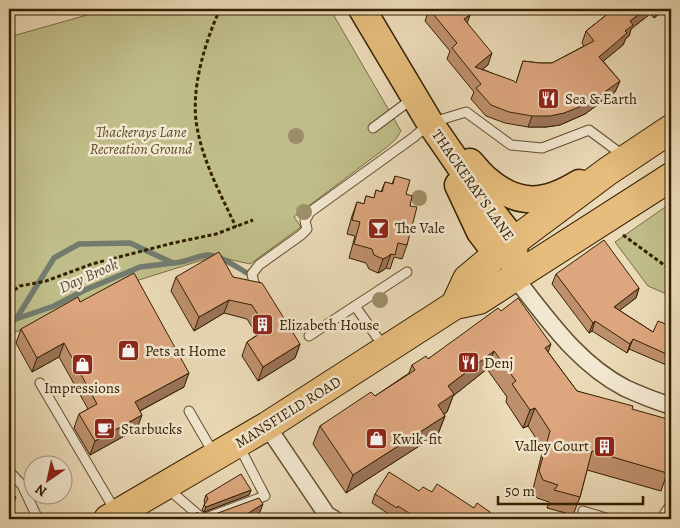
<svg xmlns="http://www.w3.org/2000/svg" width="680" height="528" font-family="Alegreya,serif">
<rect width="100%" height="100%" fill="#ebdab7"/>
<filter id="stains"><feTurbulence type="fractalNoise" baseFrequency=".004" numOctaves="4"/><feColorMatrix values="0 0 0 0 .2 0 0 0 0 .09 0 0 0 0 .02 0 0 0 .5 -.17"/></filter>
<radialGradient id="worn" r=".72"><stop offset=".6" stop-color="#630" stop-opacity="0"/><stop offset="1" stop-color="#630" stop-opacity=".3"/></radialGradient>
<g fill="#bfbd89" stroke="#7a6e46">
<path d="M108,9H330L401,131L396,139L387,147L294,217L301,227L250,264L215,256L123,285L9,335V37Z"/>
<path d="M671,203V296L648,286L615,242Z"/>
</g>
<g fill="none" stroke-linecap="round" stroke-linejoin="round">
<g stroke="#737b6f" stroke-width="5.5">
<path d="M16,319L54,306L85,290L140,267L173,263"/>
<path d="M9,323L16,319L54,258L79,244L130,243L173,263C186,263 196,256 207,255C218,254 237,267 247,273"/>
</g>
<defs>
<g id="service">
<path d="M373,128L412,99"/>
<path d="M259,290L254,283L252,274L259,265L301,235L307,229L305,221L310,212L414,137L430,123L466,112L511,145L542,148L589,130L624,156"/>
<path d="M355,306L384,347"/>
<path d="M309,336L407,272"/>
<path d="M40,383L116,512"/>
<path d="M189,411L214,454"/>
<path d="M9,471L22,485L38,519"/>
<path d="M167,488L203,519L265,496L239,446"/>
<path d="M583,511L609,519"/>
<path d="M661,519L671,504"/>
</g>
<g id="minor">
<path d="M515,278C548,319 577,363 625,388C640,395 656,401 671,406"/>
<path d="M267,426L327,515L334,519"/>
</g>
<g id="primary">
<path d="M362,9L430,123L488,207L514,240L515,278"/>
<path d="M470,162C475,167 480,174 486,179C518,207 545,204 579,183"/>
<path d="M458,185L480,232L497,254"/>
</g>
<g id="trunk">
<path d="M455,305L467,279L497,254L608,171L671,129"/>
<path d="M108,519L267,426L455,305L479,300L671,177"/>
</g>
</defs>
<use href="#service" stroke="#624e2f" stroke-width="11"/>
<use href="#minor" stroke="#624e2f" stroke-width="19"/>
<use href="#primary" stroke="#352002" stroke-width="29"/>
<use href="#trunk" stroke="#352002" stroke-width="30"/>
<g stroke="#352002" stroke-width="3" stroke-dasharray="4 2.5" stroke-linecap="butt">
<path d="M220,9C205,42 190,90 197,127C203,162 221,195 236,227"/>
<path d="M623,235L671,270"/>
<path d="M9,294L20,286L46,281L92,264L173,243L216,234L253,220"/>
</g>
<use href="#service" stroke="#f2e7d0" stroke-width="9"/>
<use href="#minor" stroke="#f2e7d0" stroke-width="16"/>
<use href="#primary" stroke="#e6bd7c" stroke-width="26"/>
<use href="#trunk" stroke="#e6bd7c" stroke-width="28"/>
</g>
<g fill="#9d8e69">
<circle cx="296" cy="136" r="8"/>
<circle cx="419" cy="198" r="8"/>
<circle cx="304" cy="212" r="8"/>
<circle cx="380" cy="300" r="8"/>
</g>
<g fill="#be8f6c" stroke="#352002">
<path d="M429,9L470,15L467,22L488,65L482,69L516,83L523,61L540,63H552L584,46L582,43L586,31L614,9H665L654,18L650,14L631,29L629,36L626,38L623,45L603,61L620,81L615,92L585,114L560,125L546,127H528L505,123L486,116L471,99L474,92L447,59L450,51L425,21Z"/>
<path d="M395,176L406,194L410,206L407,245L402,259L394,257L390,269L386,268L382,271L378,273L369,269L366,263L349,258L355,236L347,234L352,216L357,202L364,204L366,196L374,198L376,190L381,192L385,182L392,184Z"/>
<path d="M556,274L639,288L636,298L619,310L653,332L671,326V367L629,349L627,353L592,331L589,333L552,284Z"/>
<path d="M176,277H233L300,344L295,358L258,381L242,356L247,342L257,335L247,319L224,313L194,331L171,291Z"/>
<path d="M80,302L184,387L140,411L137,429L90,455L74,428L79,414L88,409L59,357L32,372L16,343L21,329Z"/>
<path d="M501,311L548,352L577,391L632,409L667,473L661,491L587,470L580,497L573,515L547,508L549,502L537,498L533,489L543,449L528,426L523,428L506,402L507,397L487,369L453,396L447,412L444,414L445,416L438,434L346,493L313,444L320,426L375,396L409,373L412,365L428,359Z"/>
<path d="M251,490L249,495L204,512L202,510L205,503L204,501L206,495Z"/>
<path d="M419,491L432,492L474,508L490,512L488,519H401L395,515L393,517L372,503L375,494Z"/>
</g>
<g fill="#9b7458" stroke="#352002">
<path d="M646,9H652L650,14L631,29L629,36L626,38L623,45L595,68L599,57L625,31L630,21Z"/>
<path d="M658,9H665L654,18Z"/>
<path d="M470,15L466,26L464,19Z"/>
<path d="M492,53L488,65L474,76L475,67Z"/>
<path d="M620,81L615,92L585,114L560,125L546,127H528L532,116Z"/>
<path d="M391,254L386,268L382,271L378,273L383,259Z"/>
<path d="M639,288L636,298L611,317L614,307Z"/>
<path d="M229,300L224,313L194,331L199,317Z"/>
<path d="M595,321L592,331L589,333L593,323Z"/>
<path d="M633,339L629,349L627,353L630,344Z"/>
<path d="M64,343L59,357L32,372L37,358Z"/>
<path d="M300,344L295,358L258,381L263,367Z"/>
<path d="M551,344L545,362V348Z"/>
<path d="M494,351L487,369L453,396L447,412L431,423L438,405L448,386Z"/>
<path d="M189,373L184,387L130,416L135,402Z"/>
<path d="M535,408L528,426L523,428L530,410Z"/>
<path d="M142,415L137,429L90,455L95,441Z"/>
<path d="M445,416L438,434L346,493L353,475Z"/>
<path d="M251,490L249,495L204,512L206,507Z"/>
<path d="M16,497L11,511L9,514V506Z"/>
<path d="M263,504L260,512L249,519H239Z"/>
</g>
<g fill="#dda67e" stroke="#352002">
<path d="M429,9H465L470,15L464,19L492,53L475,67L514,81L516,83L523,61L540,63H552L594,41L586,31L614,9H646L630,21L633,25L625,31L627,33L599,57L620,81L589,103L564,113L550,116H532L509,112L491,105L476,88L481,84L452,48L457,43Z"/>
<path d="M395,176L410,180L406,194L412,196L410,206L417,207L407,245L398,243L395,255L391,254L387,257L383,259L374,255L372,249L354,244L360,222L352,220L357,202L364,204L366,196L374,198L376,190L382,192L385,182L393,184Z"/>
<path d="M604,240L639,288L614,307L653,332L658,321L671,326V356L633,339L630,344L595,321L593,323L556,274Z"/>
<path d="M219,252L233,277L262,283L300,344L263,367L247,342L267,329L252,305L229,300L199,317L176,277Z"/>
<path d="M134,273L189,373L135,402L142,415L95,441L79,414L97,404L64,343L37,358L21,329L78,297L80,302Z"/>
<path d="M518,298L551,344L545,348L577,391L633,406L632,409L671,420V460L667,473L592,451L580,497L554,490L558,485L543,480L539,471L550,431L535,408L530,410L512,384L516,381L494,351L448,386L454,394L438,405L445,416L353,475L320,426L371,392L375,396L415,370L412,365L426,356L428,359L498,308L501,311Z"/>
<path d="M389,472L419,491L423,487L432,492L437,484L474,508L477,503L490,512L485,519H418L398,506L397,508L375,494Z"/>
<path d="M241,474L251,490L206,507L204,505L208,499L206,495Z"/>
<path d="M9,491L16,497L9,506Z"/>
<path d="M259,498L263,504L239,519H192L197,512L202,516L207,517Z"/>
</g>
<defs>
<symbol id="restaurant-square" viewBox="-11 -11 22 22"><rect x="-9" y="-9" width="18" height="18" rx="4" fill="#8f2418" stroke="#f2e7d0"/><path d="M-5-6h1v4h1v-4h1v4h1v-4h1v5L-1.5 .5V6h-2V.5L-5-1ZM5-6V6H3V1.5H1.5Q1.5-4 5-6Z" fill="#fff"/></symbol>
<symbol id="bar-square" viewBox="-11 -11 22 22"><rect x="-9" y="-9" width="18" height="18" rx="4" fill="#8f2418" stroke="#f2e7d0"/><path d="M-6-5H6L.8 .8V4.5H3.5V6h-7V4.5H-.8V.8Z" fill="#fff"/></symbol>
<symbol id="building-square" viewBox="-11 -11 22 22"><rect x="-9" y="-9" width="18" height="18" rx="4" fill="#8f2418" stroke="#f2e7d0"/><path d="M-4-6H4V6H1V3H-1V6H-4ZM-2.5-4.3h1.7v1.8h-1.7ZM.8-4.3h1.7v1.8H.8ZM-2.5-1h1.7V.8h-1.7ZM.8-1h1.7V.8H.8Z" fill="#fff"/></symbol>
<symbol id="shop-square" viewBox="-11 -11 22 22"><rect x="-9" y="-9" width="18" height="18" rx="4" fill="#8f2418" stroke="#f2e7d0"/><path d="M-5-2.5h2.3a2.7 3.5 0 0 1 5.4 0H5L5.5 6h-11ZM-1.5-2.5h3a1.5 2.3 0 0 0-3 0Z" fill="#fff"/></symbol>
<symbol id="cafe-square" viewBox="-11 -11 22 22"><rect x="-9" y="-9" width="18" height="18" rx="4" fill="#8f2418" stroke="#f2e7d0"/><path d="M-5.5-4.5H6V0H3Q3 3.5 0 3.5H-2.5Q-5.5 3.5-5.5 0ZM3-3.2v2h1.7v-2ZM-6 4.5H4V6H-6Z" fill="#fff"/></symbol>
</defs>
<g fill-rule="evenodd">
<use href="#restaurant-square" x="536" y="86" width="25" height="25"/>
<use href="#bar-square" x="366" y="216" width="25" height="25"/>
<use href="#building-square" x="250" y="312" width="25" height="25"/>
<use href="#shop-square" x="116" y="338" width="25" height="25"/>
<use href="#restaurant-square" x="456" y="350" width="25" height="25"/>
<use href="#shop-square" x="70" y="352" width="25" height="25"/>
<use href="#cafe-square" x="92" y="416" width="25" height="25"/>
<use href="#shop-square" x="364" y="426" width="25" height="25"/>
<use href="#building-square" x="592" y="434" width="25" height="25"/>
</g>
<g text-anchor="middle" stroke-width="5" stroke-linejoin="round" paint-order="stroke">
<g font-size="15" fill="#352002" stroke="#f2e7d0" text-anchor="start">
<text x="565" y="104">Sea &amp; Earth</text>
<text x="395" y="233">The Vale</text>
<text x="279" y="330">Elizabeth House</text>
<text x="145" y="356">Pets at Home</text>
<text x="484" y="368">Denj</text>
<text x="82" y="393" text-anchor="middle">Impressions</text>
<text x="121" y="434">Starbucks</text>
<text x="392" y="444">Kwik-fit</text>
<text x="589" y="451" text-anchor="end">Valley Court</text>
</g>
<g font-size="15" font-style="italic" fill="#5e4f2a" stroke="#f2e7d0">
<text x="141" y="137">Thackerays Lane<tspan x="141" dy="17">Recreation Ground</tspan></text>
</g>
<g font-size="15" fill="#352002" stroke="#f2e7d0">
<text transform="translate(473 185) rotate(55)" y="5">THACKERAY'S LANE</text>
<text transform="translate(288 412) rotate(-32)" y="5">MANSFIELD ROAD</text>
</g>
<g font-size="16" font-style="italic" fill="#544e39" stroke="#f2e7d0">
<text transform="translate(88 275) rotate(-24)" y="6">Day Brook</text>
</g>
</g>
<rect width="680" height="528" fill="none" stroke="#ebdab7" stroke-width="30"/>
<rect x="10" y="10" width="660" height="508" fill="none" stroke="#352002" stroke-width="2.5"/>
<rect x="15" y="15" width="650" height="498" fill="none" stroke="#352002"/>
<g transform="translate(48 480) rotate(214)"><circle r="24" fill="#f2e7d0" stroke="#a6977e"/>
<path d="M0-4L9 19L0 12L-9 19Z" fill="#8f2418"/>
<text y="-8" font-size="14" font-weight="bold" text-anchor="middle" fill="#352002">N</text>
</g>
<path d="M498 496v8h145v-8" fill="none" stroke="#352002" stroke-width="2.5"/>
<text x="505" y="496" font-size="15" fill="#352002" stroke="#f2e7d0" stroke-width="4" paint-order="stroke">50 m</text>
<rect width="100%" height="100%" filter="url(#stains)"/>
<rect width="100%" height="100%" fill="url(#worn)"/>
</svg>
